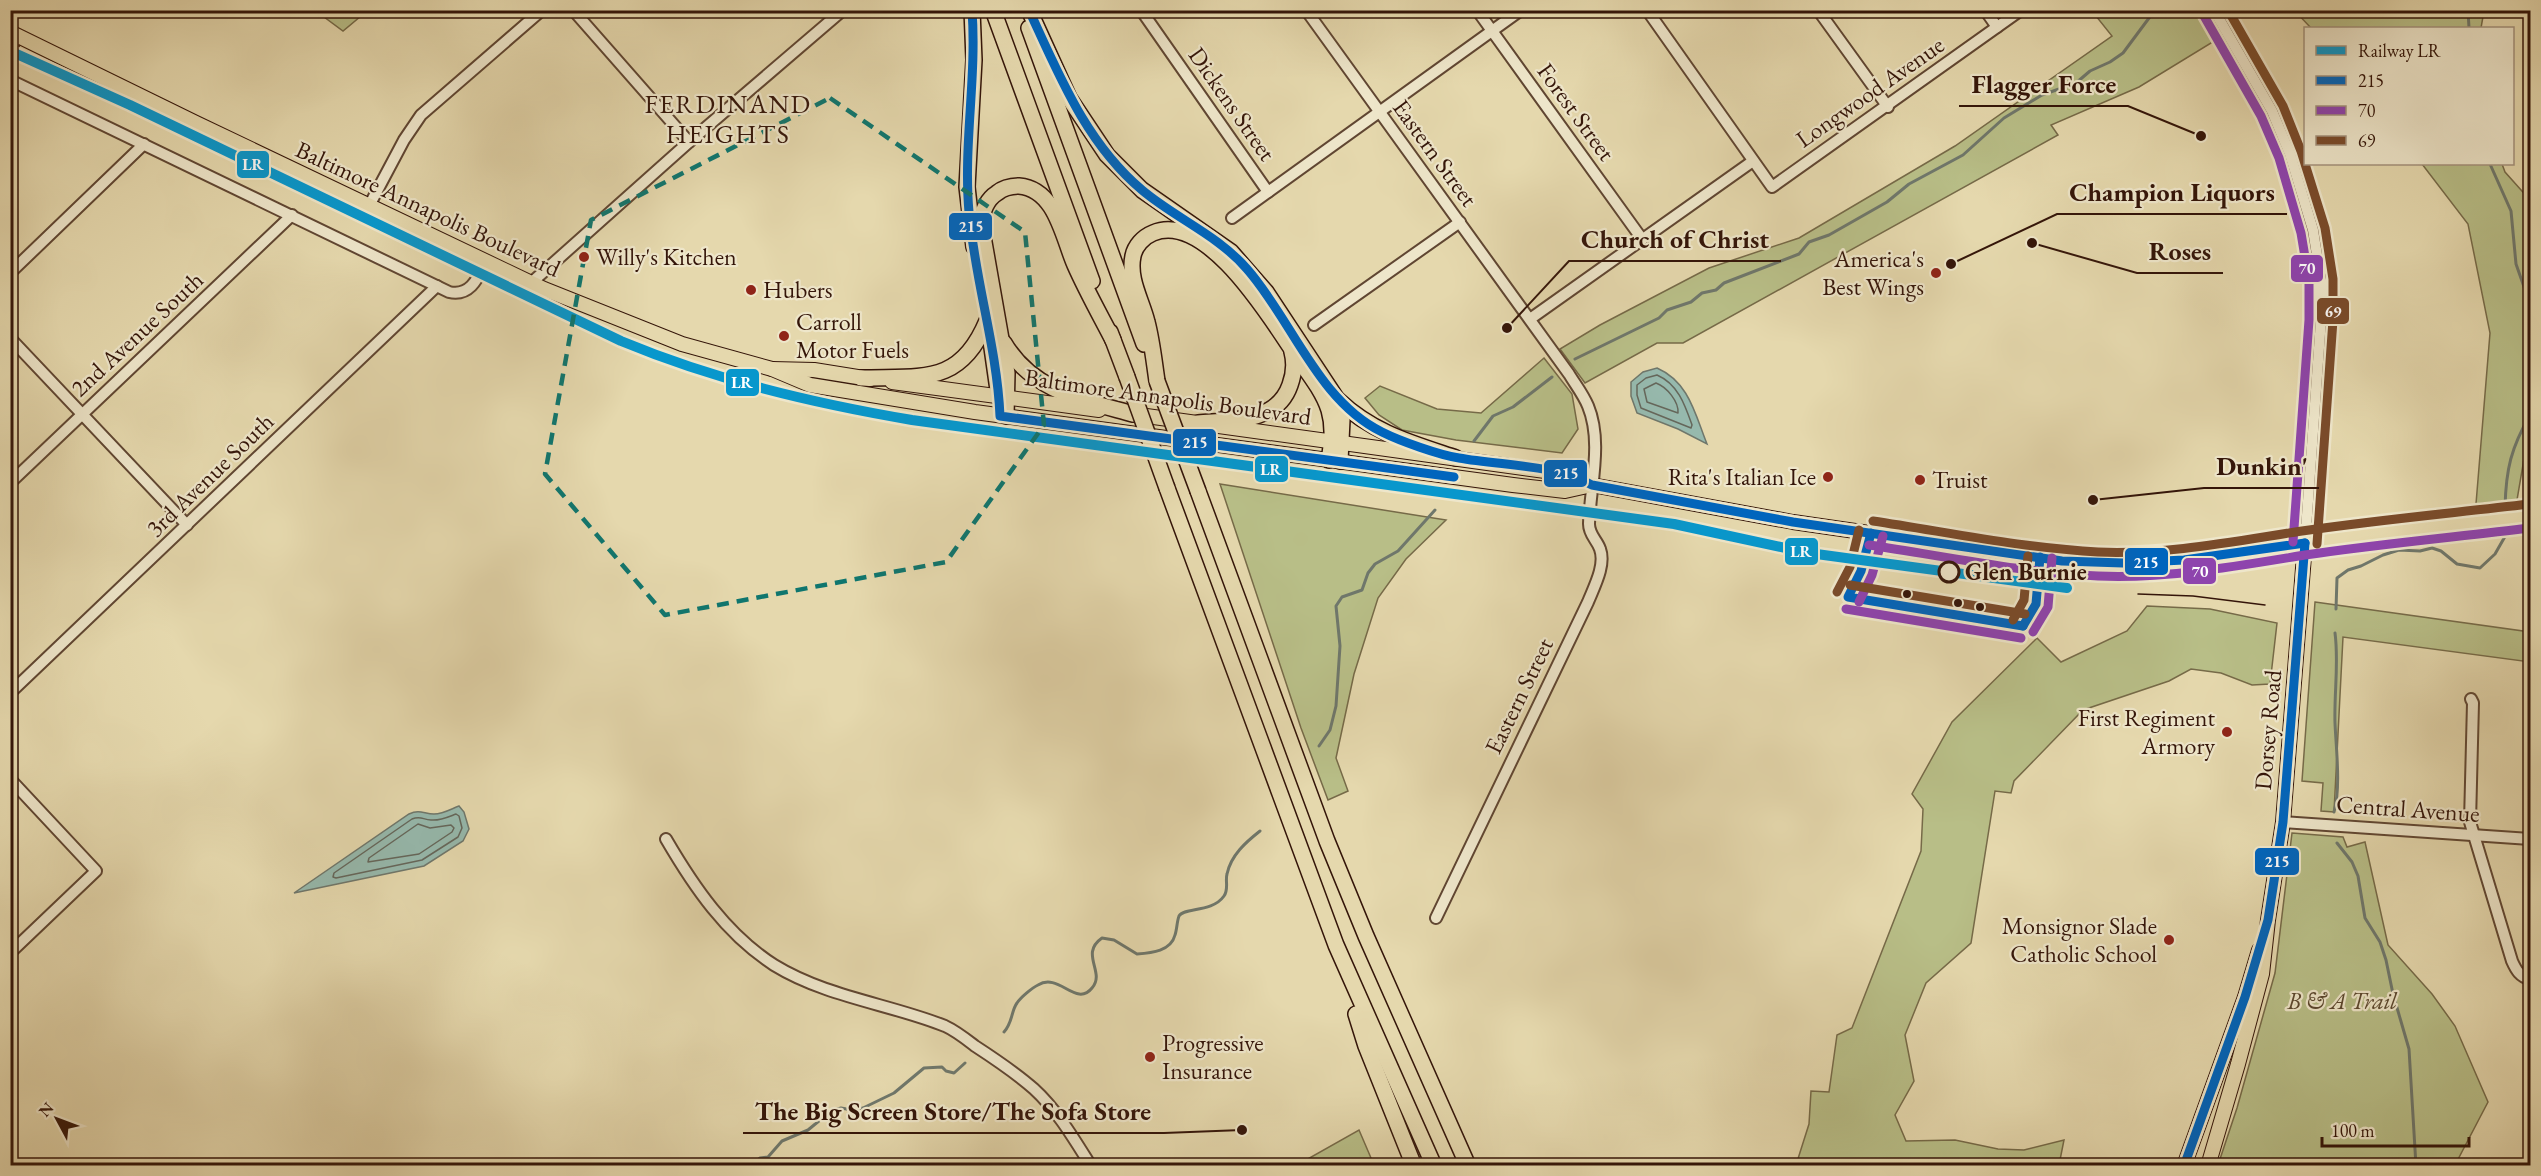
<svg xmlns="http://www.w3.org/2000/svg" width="2541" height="1176" font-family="'EB Garamond',serif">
<rect width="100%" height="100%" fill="#e5d8ad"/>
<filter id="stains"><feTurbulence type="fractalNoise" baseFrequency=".00333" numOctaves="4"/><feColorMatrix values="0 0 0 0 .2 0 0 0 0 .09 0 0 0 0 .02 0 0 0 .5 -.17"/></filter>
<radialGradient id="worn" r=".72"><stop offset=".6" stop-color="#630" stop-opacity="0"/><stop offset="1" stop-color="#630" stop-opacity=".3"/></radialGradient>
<g fill="#b8be87" stroke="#766a48" stroke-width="1.5">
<path d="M316,11H367L343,31Z"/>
<path d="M2092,11H2198L2216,40L2139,87L2051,125L2058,135L1683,343H1657L1585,383L1560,349L1600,325L1709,268L1799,238L1955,146L2112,36Z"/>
<path d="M2295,11H2484L2481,28H2311Z"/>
<path d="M2422,164H2502L2505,172L2530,200V443L2526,447L2517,500L2476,504L2490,333L2468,224Z"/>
<path d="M1544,358L1572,394L1578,429L1562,453L1456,440L1402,430L1379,415L1365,398L1380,386L1437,409L1481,413Z"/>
<path d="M1220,484L1446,520L1406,559L1378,598L1354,674L1336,758L1348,791L1328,800L1301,728Z"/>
<path d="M2315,602L2530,632V662L2343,637L2334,812L2321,811L2323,783L2302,781Z"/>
<path d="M2147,606L2210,609L2277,623L2270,684L2252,685L2221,673L2191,669L2169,681L2083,710L2014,781L2011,793L1995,791L1971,943L1926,983L1905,1035L1914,1081L1895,1115L1906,1141L1955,1140L1998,1149L2024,1150L2064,1140L2059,1165H1796L1809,1124L1811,1091L1829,1092L1837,1035L1852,1028L1921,851L1923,809L1912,794L1952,722L2037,638L2061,662L2127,631Z"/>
<path d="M2292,833L2343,837L2347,847L2365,842L2388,945L2432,994L2455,1026L2488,1102L2455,1165H2218L2237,1108L2275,973Z"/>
<path d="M1359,1130L1374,1165H1297Z"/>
</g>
<g fill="#96b9ad" stroke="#6f776b" stroke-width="1.5">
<path d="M1657,368C1689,382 1695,414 1707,444L1678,429L1637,413L1631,396V382L1643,372Z"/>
<path d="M459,806L464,812L469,829L463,841L424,866L294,893L409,814C420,809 424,814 434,814C443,814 451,809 459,806Z"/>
</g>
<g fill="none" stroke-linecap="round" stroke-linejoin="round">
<g stroke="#65675b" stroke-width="1.5">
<path d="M1657,375C1678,384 1685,405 1692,425L1691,428L1641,408L1637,395V385L1646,378Z"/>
<path d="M1656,383C1667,387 1679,402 1678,413L1647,402L1644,389Z"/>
<path d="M456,814L459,816L462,828L458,837L422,860L336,878L333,877L334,873L412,819C421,815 423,820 431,820C440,821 448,817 456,814Z"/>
<path d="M418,824L430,828L451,825L454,828L452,832L419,854L368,862L369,858Z"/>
</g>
<g stroke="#6f776b" stroke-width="3">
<path d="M2468,10L2469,28"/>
<path d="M2490,164L2511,211L2516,264L2530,304"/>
<path d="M1575,359L1659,318L1667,310L1691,302L1702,293L1716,290L1724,283L1799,254L1809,242L1829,235L1887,202L1909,184L1963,155L2004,118L2042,95L2076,83L2090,71L2110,62L2123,53L2155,10"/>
<path d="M1474,441L1493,416L1513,407L1552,377"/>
<path d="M2505,507C2506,469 2511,448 2530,415"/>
<path d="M2336,609L2337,578L2348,570L2361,566L2383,555L2399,550L2420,551L2432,548L2441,551L2457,564L2480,568L2495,554L2507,533"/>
<path d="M1319,746L1330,730L1336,706L1340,646L1336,606L1342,597L1362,590L1368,573L1375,564L1398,551L1435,510"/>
<path d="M2334,812C2341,787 2336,748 2335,723C2334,693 2339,663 2335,633"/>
<path d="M2337,843L2352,862L2358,876L2365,918L2380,942L2386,960L2393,994L2409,1049L2416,1166"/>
<path d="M1004,1032C1013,1022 1011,1011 1017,1003C1021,997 1032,988 1038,985C1059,972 1076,1008 1092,988C1106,972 1079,954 1102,938L1114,940L1137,954C1152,953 1171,951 1175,935C1177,929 1177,921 1179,916C1184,907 1212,913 1224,896C1229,889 1225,881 1227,874C1231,855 1246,842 1260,831"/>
<path d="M750,1166L760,1158L768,1157L782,1141L808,1130L831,1111L841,1108L852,1110L863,1108L894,1093L924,1068L942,1067L946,1071L954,1073L965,1063"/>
</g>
<defs>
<g id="minor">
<path d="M573,10L689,142"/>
<path d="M1141,10L1268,192"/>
<path d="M1306,10L1569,374C1575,384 1583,394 1588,406C1603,442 1590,487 1589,524C1589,535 1597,540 1600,549C1606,565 1594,587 1588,602L1436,918"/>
<path d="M1477,10L1642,239"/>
<path d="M1647,10L1772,187L2021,10"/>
<path d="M1818,10L1888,107"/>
<path d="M1985,10L1997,27"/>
<path d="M2214,10L2272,111L2290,154L2313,230L2321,280V320L2305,543"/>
<path d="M10,56L16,35"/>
<path d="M10,80L449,292C470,297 478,278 486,262"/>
<path d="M369,206L404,140L421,115L542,10"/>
<path d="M1232,218L1521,10"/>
<path d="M10,273L144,144"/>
<path d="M531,283L689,142L843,10"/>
<path d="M1530,319L1753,161"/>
<path d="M1314,325L1460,222"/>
<path d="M10,338L187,525"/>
<path d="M10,483L292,215"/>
<path d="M10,693L437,286"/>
<path d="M2471,699L2473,703L2470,822L2512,961C2516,970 2520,977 2530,979"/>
<path d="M10,779L96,871L10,953"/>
<path d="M2283,822L2530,839"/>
<path d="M666,839C694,887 726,934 774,965C826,997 890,1004 945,1026C956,1031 966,1039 975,1046C995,1059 1016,1073 1034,1089C1057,1110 1074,1139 1091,1166"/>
</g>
<g id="major">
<path d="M10,32L196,123L544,289L682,344L772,369L810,385L975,412L1513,485L1565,491L1592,485"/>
<path d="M772,369L814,370L870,379"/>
<path d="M892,382L1099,410"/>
<path d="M1132,414L1567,474L1592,485L1793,522L2062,561L2100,564L2159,562L2259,551L2305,543L2530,516"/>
<path d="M1999,551L2038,595"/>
<path d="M2184,1166L2245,997L2259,950"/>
<path d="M2208,1166L2238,1064L2262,974L2268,920L2283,822L2305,543"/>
</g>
<g id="highway">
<path d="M972,10L974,60L967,187L974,247"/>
<path d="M993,10L1092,281"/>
<path d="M1029,10L1069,98L1107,155L1142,190L1231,252L1266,292L1336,398L1342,420L1340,461"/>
<path d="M1029,28L1144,344"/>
<path d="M1110,332L1127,377"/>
<path d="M991,341L999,397"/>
<path d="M1004,343C1032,391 1083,400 1133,414"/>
<path d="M861,378C922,376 960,386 987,321"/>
<path d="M1157,381C1154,361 1152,341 1147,322C1142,301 1128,279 1133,256C1135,246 1143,237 1153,233C1205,211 1268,314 1291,348C1304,368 1322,388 1329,410C1334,427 1332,443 1329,460"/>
<path d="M1338,400C1373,433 1411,443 1456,458"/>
<path d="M1006,416L1007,373L981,225C982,211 986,200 997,193C1003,188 1011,186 1019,186C1056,189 1063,238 1075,265C1086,290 1100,315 1113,340"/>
<path d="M1198,423C1232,420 1277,423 1290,385C1294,374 1295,363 1292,352"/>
<path d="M1167,488L1336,945L1434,1166"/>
<path d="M1198,491L1327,841L1366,936L1468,1166"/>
<path d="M1356,1014L1366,1046L1414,1166"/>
</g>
</defs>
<use href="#minor" stroke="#604632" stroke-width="14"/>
<use href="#major" stroke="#341509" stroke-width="16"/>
<use href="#highway" stroke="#341509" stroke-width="18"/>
<use href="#minor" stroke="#eee6ca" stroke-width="10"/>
<use href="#major" stroke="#e5d8ad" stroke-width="14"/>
<use href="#highway" stroke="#e5d8ad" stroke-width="15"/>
<path stroke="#341509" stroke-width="1.5" d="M2138,594L2193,596L2265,605"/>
<defs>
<g id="highway-bridge">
<path d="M1127,377L1167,488"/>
<path d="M1157,381L1198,491"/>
</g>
</defs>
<use href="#highway-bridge" stroke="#341509" stroke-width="18" stroke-linecap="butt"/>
<use href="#highway-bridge" stroke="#e5d8ad" stroke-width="15"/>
<defs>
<g id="bus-1">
<path d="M972,10C977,78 963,145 969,212C975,281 997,347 1000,416L1454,477"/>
<path d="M1029,10C1059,75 1086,143 1142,190C1175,218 1218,235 1247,269C1292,320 1318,401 1382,432C1400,441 1439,455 1459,458C1492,464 1536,465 1567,474C1575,476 1584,481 1592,485L1793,522L2062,561L2123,563L2184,560L2305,543"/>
<path d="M1871,533L1861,571L1848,597L2023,626"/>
<path d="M2023,626L2036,604L2040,557"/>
<path d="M2184,1166L2245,997L2268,920L2283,822L2305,543"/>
</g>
<g id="bus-2">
<path d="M2204,16L2261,116L2279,158L2301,233L2309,281V320L2293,542"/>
<path d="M1869,545C1944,556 2024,573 2098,576C2167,579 2238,566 2305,555C2380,544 2456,537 2530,528"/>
<path d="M1859,602L1872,575L1883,536"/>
<path d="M1846,609L2021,638"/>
<path d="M2033,632L2048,607L2052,558"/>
</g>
<g id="bus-3">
<path d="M2228,10L2283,106L2301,151L2325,228L2333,279V320L2317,544"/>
<path d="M1873,521C1947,532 2023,548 2098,552C2166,555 2236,541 2302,531C2377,520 2453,513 2529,504"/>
<path d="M1850,585L2025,614"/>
<path d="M1837,592L1850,567L1859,530"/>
<path d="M2013,620L2024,600L2028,556"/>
</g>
</defs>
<use href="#bus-1" stroke="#eee6ca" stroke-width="14"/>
<use href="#bus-2" stroke="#eee6ca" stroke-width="14"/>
<use href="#bus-3" stroke="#eee6ca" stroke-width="14"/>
<use href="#bus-1" stroke="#0065bd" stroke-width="9"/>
<use href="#bus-2" stroke="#8e44ad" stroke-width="9"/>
<use href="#bus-3" stroke="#7a4b2a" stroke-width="9"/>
<defs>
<path id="rail-1" d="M10,51L130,105L621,341C715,380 812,403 912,420L1674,524L1809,553L2067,588"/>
</defs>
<use href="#rail-1" stroke="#eee6ca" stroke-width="15"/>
<use href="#rail-1" stroke="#0897cc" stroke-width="10"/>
</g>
<path fill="none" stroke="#0f766e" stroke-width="4.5" stroke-dasharray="12 8" stroke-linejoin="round" d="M830,98L1025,232L1044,425L946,562L665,615L545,474L591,220Z"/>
<g fill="#8f2418" stroke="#eee6ca" stroke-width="2">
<circle cx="584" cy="257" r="6"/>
<circle cx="1936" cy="273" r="6"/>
<circle cx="751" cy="290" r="6"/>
<circle cx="784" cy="336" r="6"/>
<circle cx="1828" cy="477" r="6"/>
<circle cx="1920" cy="480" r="6"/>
<circle cx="2227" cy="732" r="6"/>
<circle cx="2169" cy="940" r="6"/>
<circle cx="1150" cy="1057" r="6"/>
</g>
<circle fill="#eee6ca" stroke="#341509" stroke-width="3" cx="1949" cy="572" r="10"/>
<g fill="#341509" stroke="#eee6ca" stroke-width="2">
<circle cx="1907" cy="594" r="5"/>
<circle cx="1958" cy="603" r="5"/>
<circle cx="1980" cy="607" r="5"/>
</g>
<g text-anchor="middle" stroke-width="4.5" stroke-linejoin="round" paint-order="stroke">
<g font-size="24" fill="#341509" stroke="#eee6ca">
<text transform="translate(1870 92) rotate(-35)" y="8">Longwood Avenue</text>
<text transform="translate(1232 104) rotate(55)" y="8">Dickens Street</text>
<text transform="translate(1576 112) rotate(54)" y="8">Forest Street</text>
<text transform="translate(1435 153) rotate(54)" y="8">Eastern Street</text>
<text transform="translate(428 209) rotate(25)" y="8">Baltimore Annapolis Boulevard</text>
<text transform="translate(137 334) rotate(-43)" y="8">2nd Avenue South</text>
<text transform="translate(1168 397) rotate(8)" y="8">Baltimore Annapolis Boulevard</text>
<text transform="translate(210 475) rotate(-44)" y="8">3rd Avenue South</text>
<text transform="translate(1519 696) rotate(-64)" y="8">Eastern Street</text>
<text transform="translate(2268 730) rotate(-85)" y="8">Dorsey Road</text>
<text transform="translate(2408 809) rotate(4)" y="8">Central Avenue</text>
</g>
<g font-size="24" fill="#341509" stroke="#eee6ca" text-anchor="start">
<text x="596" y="265">Willy's Kitchen</text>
<text x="1924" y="267" text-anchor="end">America's<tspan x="1924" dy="28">Best Wings</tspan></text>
<text x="763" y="298">Hubers</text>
<text x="796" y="330">Carroll<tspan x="796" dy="28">Motor Fuels</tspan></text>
<text x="1816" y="485" text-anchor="end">Rita's Italian Ice</text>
<text x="1932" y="488">Truist</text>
<text x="2215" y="726" text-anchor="end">First Regiment<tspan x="2215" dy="28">Armory</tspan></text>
<text x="2157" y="934" text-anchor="end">Monsignor Slade<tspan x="2157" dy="28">Catholic School</tspan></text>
<text x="1162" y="1051">Progressive<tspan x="1162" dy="28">Insurance</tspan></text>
</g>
<g font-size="24" font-weight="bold" fill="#341509" stroke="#eee6ca" text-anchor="start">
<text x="1965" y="580">Glen Burnie</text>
</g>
<g font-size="24" font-style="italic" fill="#5c482f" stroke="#eee6ca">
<text x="2342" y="1009">B &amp; A Trail</text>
</g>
<g font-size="26" letter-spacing="1.5" fill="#341509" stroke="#eee6ca">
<text x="728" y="113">FERDINAND<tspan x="728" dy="30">HEIGHTS</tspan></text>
</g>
</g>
<path fill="none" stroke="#341509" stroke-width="2" d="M2201 136L2128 106H1959M1951 264L2057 214H2287M1507 328L1569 261H1781M2032 243L2137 273H2223M2093 500L2204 488H2319M1242 1130L1164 1133H743"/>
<g fill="#341509" stroke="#eee6ca" stroke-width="2">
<circle cx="2201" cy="136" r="6"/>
<circle cx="1951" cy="264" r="6"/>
<circle cx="1507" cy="328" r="6"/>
<circle cx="2032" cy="243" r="6"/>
<circle cx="2093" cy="500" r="6"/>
<circle cx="1242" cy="1130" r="6"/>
</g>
<g font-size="26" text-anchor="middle" font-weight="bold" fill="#341509" stroke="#eee6ca" stroke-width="4.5" stroke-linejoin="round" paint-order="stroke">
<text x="2044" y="93">Flagger Force</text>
<text x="2172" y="201">Champion Liquors</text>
<text x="1675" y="248">Church of Christ</text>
<text x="2180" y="260">Roses</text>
<text x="2262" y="475">Dunkin'</text>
<text x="953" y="1120">The Big Screen Store/The Sofa Store</text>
</g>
<g stroke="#eee6ca" stroke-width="2">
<rect x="236" y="150" width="34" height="29" rx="6" fill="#0897cc"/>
<rect x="948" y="212" width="45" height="29" rx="6" fill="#0065bd"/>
<rect x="2290" y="254" width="34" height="29" rx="6" fill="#8e44ad"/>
<rect x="2316" y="297" width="34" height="28" rx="6" fill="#7a4b2a"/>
<rect x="725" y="368" width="35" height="29" rx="6" fill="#0897cc"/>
<rect x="1172" y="428" width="45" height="29" rx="6" fill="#0065bd"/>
<rect x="1254" y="455" width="35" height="28" rx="6" fill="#0897cc"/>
<rect x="1543" y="459" width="45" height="29" rx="6" fill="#0065bd"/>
<rect x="1784" y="537" width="35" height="29" rx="6" fill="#0897cc"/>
<rect x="2124" y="547" width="45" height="29" rx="6" fill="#0065bd"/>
<rect x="2182" y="557" width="35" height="28" rx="6" fill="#8e44ad"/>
<rect x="2254" y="847" width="46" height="29" rx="6" fill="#0065bd"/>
</g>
<g font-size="16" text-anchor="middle" font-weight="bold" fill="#fff">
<text x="253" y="170">LR</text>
<text x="971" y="232">215</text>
<text x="2307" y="274">70</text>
<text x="2333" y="317">69</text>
<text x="742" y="388">LR</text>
<text x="1195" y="448">215</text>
<text x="1271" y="475">LR</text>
<text x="1566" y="479">215</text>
<text x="1801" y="557">LR</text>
<text x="2146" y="568">215</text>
<text x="2200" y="577">70</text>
<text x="2277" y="867">215</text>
</g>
<rect width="2541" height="1176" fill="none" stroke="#e5d8ad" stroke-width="36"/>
<rect x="12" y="12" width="2517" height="1152" fill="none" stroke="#341509" stroke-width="3"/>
<rect x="18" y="18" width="2505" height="1140" fill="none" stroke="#341509" stroke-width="1.5"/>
<rect x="2304" y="27" width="210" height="138" fill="#eee6ca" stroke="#a4927d" stroke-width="1.5"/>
<rect x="2316" y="46" width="30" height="9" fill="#0897cc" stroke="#a4927d" stroke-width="1.5"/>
<text x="2358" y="57" font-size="18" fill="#341509">Railway LR</text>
<rect x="2316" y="76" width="30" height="9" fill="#0065bd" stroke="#a4927d" stroke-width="1.5"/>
<text x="2358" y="87" font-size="18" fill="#341509">215</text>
<rect x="2316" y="106" width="30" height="9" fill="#8e44ad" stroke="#a4927d" stroke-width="1.5"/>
<text x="2358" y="117" font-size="18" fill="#341509">70</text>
<rect x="2316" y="136" width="30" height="9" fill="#7a4b2a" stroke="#a4927d" stroke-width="1.5"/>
<text x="2358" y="147" font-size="18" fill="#341509">69</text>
<g transform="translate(57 1119) rotate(311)" stroke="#eee6ca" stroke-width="4.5" paint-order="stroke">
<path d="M0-4.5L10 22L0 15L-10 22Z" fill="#341509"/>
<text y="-9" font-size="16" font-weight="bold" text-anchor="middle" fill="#341509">N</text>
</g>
<path d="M2322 1137v9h147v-9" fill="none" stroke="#341509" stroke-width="3"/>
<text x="2331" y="1137" font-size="18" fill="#341509" stroke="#eee6ca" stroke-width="4.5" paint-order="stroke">100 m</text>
<rect width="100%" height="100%" filter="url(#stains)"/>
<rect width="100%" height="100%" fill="url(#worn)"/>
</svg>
